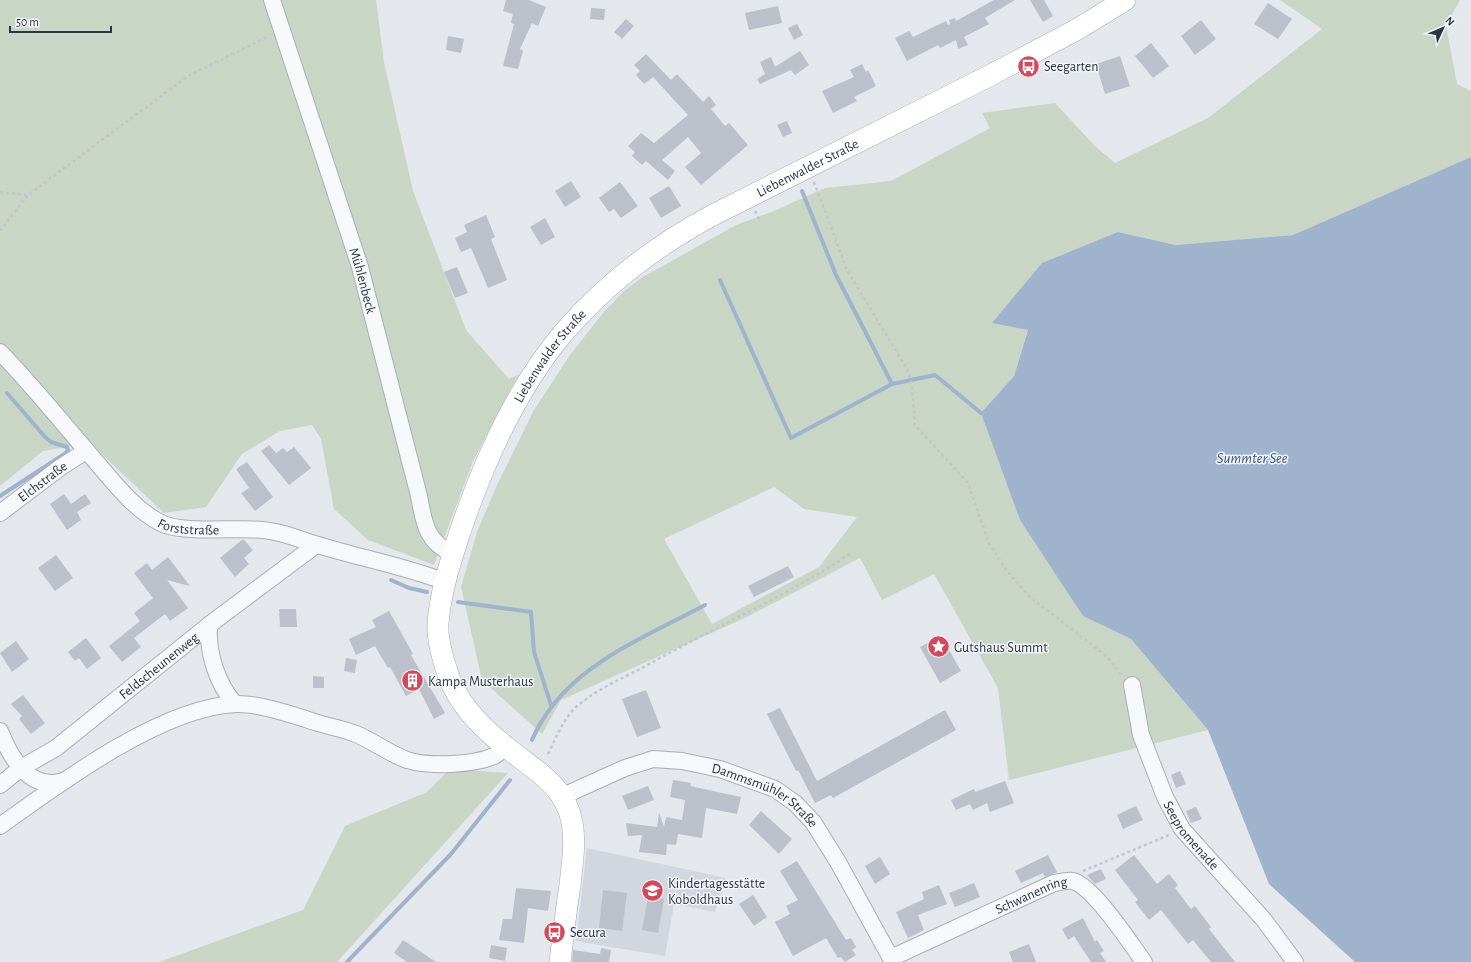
<svg xmlns="http://www.w3.org/2000/svg" width="1471" height="962" font-family="'Alegreya Sans',sans-serif">
<rect width="100%" height="100%" fill="#e4e7ec"/>
<path fill="#d2d6de" d="M587,848L726,878L715,912L674,904L665,956L576,941Z"/>
<g fill="#c9d6c5" fill-rule="evenodd">
<path d="M0,0H376L384,62L413,191L466,330L509,379L519,374L473,461L434,565L368,540L334,509L321,439L312,425L280,431L242,454L206,507L164,513L90,443L43,451L0,486Z"/>
<path d="M1280,0H1460L1446,26L1457,84L1471,91V157L1293,235L1176,245L1118,232L993,323L1028,329L1014,376L981,413L1083,616L1131,639L1208,730L1009,780L998,688L934,574L882,600L860,558L745,618L561,700L542,734L482,680L461,587L477,532L496,487L534,410L570,355L603,313L623,292L641,278L736,225L774,211L825,188L891,181L990,128L982,113L1055,103L1096,147L1115,163L1208,118L1322,29ZM774,487L804,509L857,517L819,567L712,624L664,539Z"/>
<path d="M450,769L508,773L337,962H159L303,910L345,826L427,792Z"/>
</g>
<path fill="#9fb4cc" d="M1471,157V962H1355L1269,884L1208,730L1131,639L1083,616L1020,520L981,413L1014,376L1028,330L992,323L1042,263L1118,232L1176,245L1293,235Z"/>
<g fill="none" stroke-linecap="round" stroke-linejoin="round">
<g stroke="#9fb4cc" stroke-width="4">
<path d="M802,191L836,275L892,384L935,375L981,413"/>
<path d="M720,280L791,438L892,384"/>
<path d="M0,496L66,453L68,450L67,447L51,442L45,437L7,393"/>
<path d="M391,580L409,588L427,592"/>
<path d="M458,602L531,612L534,652L551,705"/>
<path d="M532,740C563,668 640,640 705,605"/>
<path d="M347,962L451,854L510,780"/>
</g>
</g>
<g fill="#bbc0ca">
<path d="M506,0H529L546,7L538,26L532,23L520,49L523,51L518,69L503,66L514,24L511,23L513,14L503,11Z"/>
<path d="M994,0H1015L985,18L989,24L964,37L968,45L958,49L956,40L940,48L938,45L907,61L895,38L909,31L913,37L946,21L948,25L950,24L949,20L955,18L956,21Z"/>
<path d="M1030,0H1044L1053,16L1043,22Z"/>
<path d="M1268,3L1292,19L1278,39L1254,24Z"/>
<path d="M778,6L782,23L749,30L745,13Z"/>
<path d="M591,8L605,9L604,20L590,19Z"/>
<path d="M626,19L634,26L622,39L614,32Z"/>
<path d="M1201,20L1216,39L1195,55L1181,36Z"/>
<path d="M797,24L803,35L794,40L788,28Z"/>
<path d="M448,36L464,39L461,53L446,50Z"/>
<path d="M1151,43L1169,66L1153,78L1135,56Z"/>
<path d="M800,51L809,65L795,75L791,70L760,84L757,79L765,74L760,62L771,57L775,67Z"/>
<path d="M646,54L671,80L677,74L703,102L709,96L716,105L711,109L725,126L729,123L748,145L701,185L685,167L701,153L688,137L662,160L675,171L668,180L646,161L642,165L632,156L635,152L628,146L641,133L654,143L688,115L653,77L644,84L636,75L640,71L634,65Z"/>
<path d="M1120,56L1130,86L1105,94L1096,64Z"/>
<path d="M862,64L866,72L868,70L876,86L854,97L857,101L833,113L822,91L854,77L850,70Z"/>
<path d="M787,121L792,133L783,137L777,125Z"/>
<path d="M571,181L581,197L565,207L555,191Z"/>
<path d="M620,182L638,206L621,218L614,209L609,212L599,198Z"/>
<path d="M669,186L681,206L661,218L649,198Z"/>
<path d="M486,215L495,237L491,239L507,280L488,288L471,248L461,252L455,238L467,232L464,225Z"/>
<path d="M545,218L555,237L541,245L530,227Z"/>
<path d="M457,267L468,293L455,298L444,272Z"/>
<path d="M269,445L276,453L283,448L287,452L294,447L311,468L289,485L261,451Z"/>
<path d="M247,462L273,497L255,511L241,493L249,488L236,469Z"/>
<path d="M64,494L71,504L85,494L91,503L77,512L81,520L67,530L50,504Z"/>
<path d="M243,539L253,550L244,558L249,564L235,577L220,558Z"/>
<path d="M56,555L73,578L55,591L38,568Z"/>
<path d="M168,557L190,586L167,580L188,608L170,621L165,614L134,638L141,647L122,662L109,646L140,621L134,613L153,598L134,573L147,563L152,570Z"/>
<path d="M788,566L794,577L754,597L748,586Z"/>
<path d="M279,609H296L297,627H280Z"/>
<path d="M389,611L413,654L411,655L445,713L434,719L419,689L406,696L390,667L388,668L375,646L356,655L349,639L376,627L372,620Z"/>
<path d="M941,636L961,671L940,683L920,647Z"/>
<path d="M86,638L101,658L87,669L79,658L75,661L68,652Z"/>
<path d="M16,641L29,659L12,672L0,653Z"/>
<path d="M346,658L357,660L355,673L344,671Z"/>
<path d="M313,676L324,677V688H313Z"/>
<path d="M646,690L661,728L637,737L622,699Z"/>
<path d="M23,695L45,723L31,734L19,719L22,716L11,704Z"/>
<path d="M780,708L817,781L945,710L956,730L833,798L831,795L815,803L798,770L796,771L767,714Z"/>
<path d="M1180,771L1186,784L1176,788L1171,775Z"/>
<path d="M673,780L691,783L690,786L741,797L737,814L706,808L702,838L678,834L676,845L667,844L666,855L639,852L642,835L628,836L626,823L657,827L659,813L664,827L666,817L682,820L685,800L670,797Z"/>
<path d="M1005,781L1014,803L990,812L987,803L973,810L970,804L956,810L951,800L974,789L975,792Z"/>
<path d="M648,786L654,800L628,810L622,796Z"/>
<path d="M1136,806L1143,820L1123,829L1117,815Z"/>
<path d="M1196,807L1202,819L1191,823L1186,811Z"/>
<path d="M761,811L792,839L779,854L749,825Z"/>
<path d="M1048,855L1057,872L1045,877L1043,873L1021,883L1015,871Z"/>
<path d="M1134,855L1157,884L1169,874L1178,885L1175,888L1191,909L1195,906L1211,927L1209,929L1235,962H1211L1193,940L1188,944L1161,910L1149,920L1135,902L1138,900L1115,870Z"/>
<path d="M880,857L890,874L875,884L865,866Z"/>
<path d="M797,861L846,940L851,938L856,947L852,950L856,955L845,962L841,957L838,958L826,938L793,956L775,922L790,914L786,906L798,900L780,871Z"/>
<path d="M1101,869L1106,879L1095,884L1087,875Z"/>
<path d="M974,883L980,897L955,907L949,893Z"/>
<path d="M939,885L947,904L918,915L924,930L908,938L896,912L924,899L922,892Z"/>
<path d="M516,888L551,891L548,911L528,908L524,943L499,940L503,919H512Z"/>
<path d="M603,890L627,893L622,931L599,928Z"/>
<path d="M753,895L767,917L754,926L739,904Z"/>
<path d="M648,897L664,899L658,933L642,930Z"/>
<path d="M1083,918L1095,942L1097,940L1104,951L1100,953L1106,962H1091L1074,936L1068,940L1062,929Z"/>
<path d="M403,940L436,962H407L394,953Z"/>
<path d="M1029,944L1036,962H1013L1009,952Z"/>
<path d="M491,945L507,948L505,961L489,958Z"/>
<path d="M601,948L611,950L609,962H572L573,950L600,954Z"/>
</g>
<g fill="none" stroke-linecap="round" stroke-linejoin="round">
<defs>
<g id="minor">
<path id="s1" d="M272,0L360,267L419,496C424,523 426,542 453,554"/>
<path id="s2" d="M0,352C34,387 65,426 97,463C116,485 135,510 161,523C182,534 237,527 263,530C285,532 297,539 318,545C360,558 404,566 446,582"/>
<path id="s3" d="M0,513L61,467L86,451"/>
<path d="M209,625C207,652 217,684 235,704"/>
<path id="s4" d="M1132,685L1141,735L1165,797L1182,829L1264,920L1295,962"/>
<path d="M0,731C10,757 30,792 63,781"/>
<path id="s5" d="M0,785L21,768L56,748L209,625L316,545"/>
<path id="s6" d="M563,796L625,768L653,759L682,761L720,769L775,789L795,803L813,822L838,862L893,962"/>
<path d="M0,826C60,783 162,707 236,704C259,703 296,716 318,723C331,727 344,729 356,734C373,741 390,754 407,760C429,767 473,765 494,756C498,754 502,750 506,747"/>
<path id="s7" d="M891,958L1054,883C1060,882 1068,880 1073,881C1094,887 1130,943 1144,962"/>
</g>
<g id="major">
<path id="s8" d="M560,962C563,936 566,911 570,885C572,865 576,843 572,822C565,784 532,769 505,746C482,728 459,705 449,677C443,660 437,641 438,624C440,594 450,563 459,535C482,466 517,387 565,331C607,283 658,244 715,214L989,76L1076,30L1125,0"/>
</g>
</defs>
<use href="#minor" stroke="#a9aeb7" stroke-width="18"/>
<use href="#major" stroke="#a3abb8" stroke-width="22"/>
<g stroke="#c2c5cb" stroke-width="2.5" stroke-dasharray="3 3" stroke-linecap="butt">
<path d="M814,182L847,270L908,371L912,387L915,425L968,483L989,543L1006,570L1030,597L1105,655L1123,676"/>
<path d="M0,192L28,195L188,76L269,36"/>
<path d="M755,211L759,219"/>
<path d="M0,231L28,195"/>
<path d="M548,754C556,738 562,722 574,709C593,691 621,679 644,667C712,628 786,597 851,553"/>
<path d="M1083,871L1169,835"/>
</g>
<use href="#minor" stroke="#f7f8fa" stroke-width="16"/>
<use href="#major" stroke="#fff" stroke-width="21"/>
</g>
<defs>
<symbol id="bus-disc" viewBox="-11 -11 22 22"><circle r="9.5" fill="#d1495b" stroke="#f4f6f9"/><path d="M-5-6H5V4H4V6H2V4H-2V6H-4V4H-5ZM-3.5-4V0h7V-4ZM-3.5 1.2v1.5H-2V1.2ZM2 1.2v1.5H3.5V1.2Z" fill="#fff"/></symbol>
<symbol id="sight-disc" viewBox="-11 -11 22 22"><circle r="9.5" fill="#d1495b" stroke="#f4f6f9"/><path d="M0-6L1.8-2.2L6-1.7L2.9 1.2L3.7 5.4L0 3.3L-3.7 5.4L-2.9 1.2L-6-1.7L-1.8-2.2Z" fill="#fff"/></symbol>
<symbol id="building-disc" viewBox="-11 -11 22 22"><circle r="9.5" fill="#d1495b" stroke="#f4f6f9"/><path d="M-4-6H4V6H1V3H-1V6H-4ZM-2.5-4.3h1.7v1.8h-1.7ZM.8-4.3h1.7v1.8H.8ZM-2.5-1h1.7V.8h-1.7ZM.8-1h1.7V.8H.8Z" fill="#fff"/></symbol>
<symbol id="school-disc" viewBox="-11 -11 22 22"><circle r="9.5" fill="#d1495b" stroke="#f4f6f9"/><path d="M0-5L7-2L0 1L-7-2ZM-4 1L0 2.5L4 1V4Q0 6-4 4Z" fill="#fff"/></symbol>
</defs>
<g fill-rule="evenodd">
<use href="#bus-disc" x="1016" y="54" width="25" height="25"/>
<use href="#sight-disc" x="926" y="634" width="25" height="25"/>
<use href="#building-disc" x="400" y="668" width="25" height="25"/>
<use href="#school-disc" x="640" y="878" width="25" height="25"/>
<use href="#bus-disc" x="542" y="920" width="25" height="25"/>
</g>
<g text-anchor="middle" stroke-width="3" stroke-linejoin="round" paint-order="stroke">
<g font-size="14" fill="#2b3445" stroke="#f4f6f9" text-anchor="start">
<text x="1044" y="71">Seegarten</text>
<text x="954" y="652">Gutshaus Summt</text>
<text x="428" y="686">Kampa Musterhaus</text>
<text x="668" y="888">Kindertagesstätte<tspan x="668" dy="16">Koboldhaus</tspan></text>
<text x="570" y="937">Secura</text>
</g>
<g font-size="14" fill="#2b3445" stroke="#f4f6f9">
<text dy="5" stroke="none"><textPath href="#s8" startOffset="1007">Liebenwalder Straße</textPath></text>
<text dy="5" stroke="none"><textPath href="#s1" startOffset="295">Mühlenbeck</textPath></text>
<text dy="5" stroke="none"><textPath href="#s8" startOffset="683">Liebenwalder Straße</textPath></text>
<text dy="5" stroke="none"><textPath href="#s3" startOffset="53">Elchstraße</textPath></text>
<text dy="5" stroke="none"><textPath href="#s2" startOffset="264">Forststraße</textPath></text>
<text dy="5" stroke="none"><textPath href="#s5" startOffset="199">Feldscheunenweg</textPath></text>
<text dy="5" stroke="none"><textPath href="#s6" startOffset="218">Dammsmühler Straße</textPath></text>
<text dy="5" stroke="none"><textPath href="#s4" startOffset="164">Seepromenade</textPath></text>
<text dy="5" stroke="none"><textPath href="#s7" startOffset="154">Schwanenring</textPath></text>
</g>
<g font-size="15" font-style="italic" fill="#34527a" stroke="#f4f6f9">
<text x="1252" y="463">Summter See</text>
</g>
</g>
<g transform="translate(1443 28) rotate(46)" stroke="#f4f6f9" stroke-width="3" paint-order="stroke">
<path d="M0-3L7 15L0 10L-7 15Z" fill="#2b3445"/>
<text y="-6" font-size="11" font-weight="bold" text-anchor="middle" fill="#2b3445">N</text>
</g>
<path d="M10 26v6h101v-6" fill="none" stroke="#2b3445" stroke-width="2"/>
<text x="16" y="26" font-size="12" fill="#2b3445" stroke="#f4f6f9" stroke-width="3" paint-order="stroke">50 m</text>
</svg>
